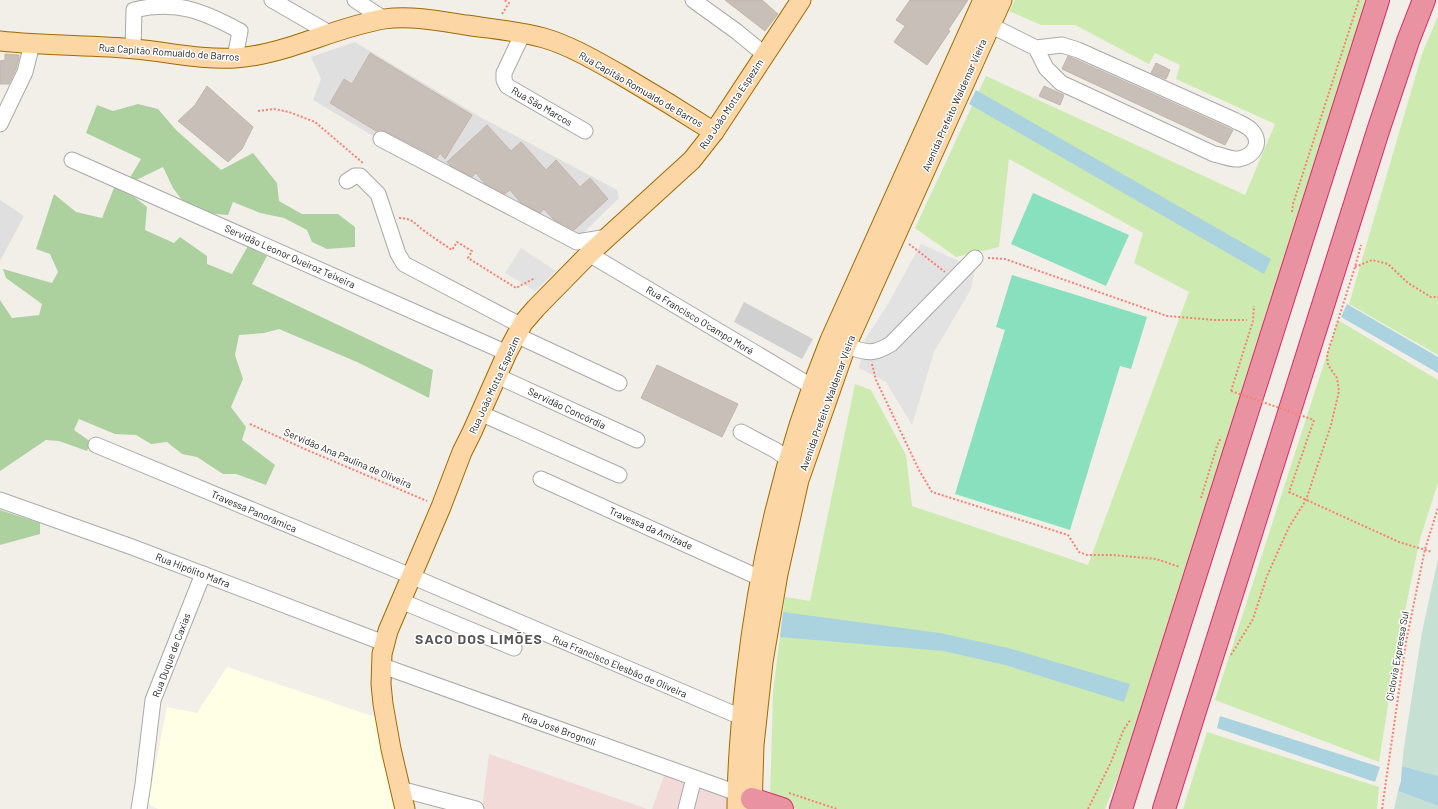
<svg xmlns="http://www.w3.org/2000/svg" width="1438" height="809" font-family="Barlow,sans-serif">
<rect width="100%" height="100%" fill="#f2efe9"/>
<g fill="#e0dfdf">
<path d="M355,42L482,118L617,190L619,198L575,241L435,173L313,100L321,79L311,57Z"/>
<path d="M0,200L24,216L0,261Z"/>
</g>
<g fill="#f2dad9">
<path d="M489,754L647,809H482Z"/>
<path d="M665,773L726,797L727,809H652Z"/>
</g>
<path fill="#ffffe5" d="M227,667L375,717L396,809H158L148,803L167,707L197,713Z"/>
<path fill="#d0d0d0" d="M744,302L813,339L802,359L734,322Z"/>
<g fill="#cdebb0">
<path d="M1015,0H1375L1220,484L1122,767L1105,809H797L770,800L773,692L785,597L810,601L855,384L871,390L906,455L912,506L1088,565L1189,292L1134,263L1143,233L1009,159L999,247L956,257L915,228L986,76L1245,195L1275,124L1176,79L1180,65L1155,53L1149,64L1075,25H1041L1009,11Z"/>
<path d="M1438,16V355L1349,304L1422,54Z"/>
<path d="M1338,320L1438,380V483L1420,539L1397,649L1379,762L1215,700Z"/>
<path d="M1207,732L1379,787L1377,809H1183Z"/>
</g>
<g fill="#add19e">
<path d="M138,104L158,109L176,130L221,170L253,153L277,183L279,201L302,214H338L355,227V247L327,249L312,242L307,230L284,218L260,213L233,202L228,215L191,212L173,188L163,167L126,185L127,191L147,207L145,230L174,243L180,237L207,256V264L232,274L248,246L267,256L252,284L433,370L429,398L357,362L279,329L264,333L239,335L235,355L243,379L231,407L246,427L242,440L275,465L266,485L236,474H223L197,457L182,454L167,442L151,444L136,435L115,434L79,419L74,430L91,442L87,451L59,441L46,440L0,471V300L12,318L39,315L42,304L6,278L3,269L52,283L58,272L50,254L36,249L54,194L76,212L102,218L114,188L128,181L141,159L86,133L97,105L113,111Z"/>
<path d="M0,510L40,523V534L0,545Z"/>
</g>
<g fill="#c6e0d4">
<path d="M1438,559V776L1402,766L1404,747L1422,632Z"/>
<path d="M1398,791L1438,806V809H1394Z"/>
</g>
<g fill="#88e0be">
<path d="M1033,193L1129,235L1106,286L1011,244Z"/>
<path d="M1012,275L1147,317L1131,369L1120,366L1070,530L955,494L1005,330L996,327Z"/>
</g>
<g fill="#e2e2e2">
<path d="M921,244L975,268L971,289L934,352L912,425L886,382L859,368L865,340L888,304Z"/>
<path d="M521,248L556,271L535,291L505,273Z"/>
</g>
<g fill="#aad3df">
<path d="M976,90L1271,259L1264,274L969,104Z"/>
<path d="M1347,304L1438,357V373L1341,317Z"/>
<path d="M783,612L940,633L1008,648L1130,684L1124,702L1005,665L943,651L780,637Z"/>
<path d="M1220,716L1380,767L1375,782L1217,728Z"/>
<path d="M1402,766L1438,776V806L1398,791L1401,781Z"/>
</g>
<g fill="#c7bfb8" stroke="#c4b6ab">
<path d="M725,0H762L778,14L765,31Z"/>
<path d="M910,0H968L948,30L950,31L927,65L894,42L905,26L896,20Z"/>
<path d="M370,53L472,115L445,159L440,153L437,158L385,131L380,130L376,131L330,103L344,79L352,84Z"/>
<path d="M5,54L19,55V58L16,69L9,84H0V61L5,60Z"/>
<path d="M1068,56L1233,130L1225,145L1062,69Z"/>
<path d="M1156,63L1170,70L1166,79L1151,73Z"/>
<path d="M207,86L253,127L242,149L228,162L178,121L195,105Z"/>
<path d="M1044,86L1064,95L1060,105L1039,96Z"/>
<path d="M487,125L511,151L521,142L546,170L556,160L580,187L590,178L608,199L574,230L554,220L544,209L540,213L521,203L510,190L505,194L485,184L476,173L472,177L451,166L447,162Z"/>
<path d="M657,365L738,404L722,437L641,398Z"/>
</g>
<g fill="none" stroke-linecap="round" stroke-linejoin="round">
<defs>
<g id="minor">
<path d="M272,0L331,34"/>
<path d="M355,0L384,19"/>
<path d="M693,0L736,31L764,54"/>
<path d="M982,21L1036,48L1062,45L1078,50L1234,120C1239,123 1246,125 1251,130C1263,142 1254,156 1239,159C1232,160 1221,155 1214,154L1061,83L1046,68L1036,48"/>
<path d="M523,33L504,73V80L507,86L585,131"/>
<path d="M133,49L134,10C177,0 203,11 240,31L235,58"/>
<path d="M0,124L25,72L32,44"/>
<path d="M381,139L577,242L608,237"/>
<path d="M72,160L507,353"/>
<path d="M347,181L355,176H360L378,194L398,254L404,264L522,326"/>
<path d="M589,254L811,386"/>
<path d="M516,335L619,383"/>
<path d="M846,346C866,352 871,356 891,344L975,258"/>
<path d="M497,376L637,440"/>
<path d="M480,413L619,475"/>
<path d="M741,432L775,450L788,459"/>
<path d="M96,445L411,576L741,717"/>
<path d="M541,479L760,578"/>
<path d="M0,500L132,547L384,643"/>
<path d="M401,601L514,648"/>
<path d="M380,665L737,793"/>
<path d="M400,789L476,809"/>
<path d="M139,809L143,784L153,700L203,574"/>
<path d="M686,809L694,778"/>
</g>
<g id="major">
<path d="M0,41C45,46 90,45 135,49C168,52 202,60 235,58C286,55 334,27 384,19C411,15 440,21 466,25C492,29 519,31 544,38C571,46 596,61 621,75C652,93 683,112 714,132"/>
<path d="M405,809L391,749L383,704L381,684L382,654L388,631L441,507L462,452L472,432L507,353L523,323L536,308L589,254L692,160L714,132L801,0"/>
<path d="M737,809C737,765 741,720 746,676C759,561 786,448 830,340L983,0"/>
<path d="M752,809L754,745L763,662L778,574L799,480L846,346L1002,0"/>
</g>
<g id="highway">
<path d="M752,799L782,809"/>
<path d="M1121,809L1378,0"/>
<path d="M1164,809L1378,131L1408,41L1424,0"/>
</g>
</defs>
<use href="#minor" stroke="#a9a9a9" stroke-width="17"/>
<use href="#major" stroke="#a06b00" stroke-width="21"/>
<use href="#highway" stroke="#dc2a67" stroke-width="24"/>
<g stroke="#fa8072" stroke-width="2" stroke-dasharray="2 2" stroke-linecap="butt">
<path d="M502,14L509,3L504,0"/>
<path d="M258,111L274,109L289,112L315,122L363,163"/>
<path d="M1292,212L1293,204L1359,0"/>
<path d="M399,218C414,218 416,226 426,232C434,238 443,244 452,250L457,242L472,251L468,258L516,288L535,278"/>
<path d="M909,244L945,272"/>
<path d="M988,258L1005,259L1167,316L1215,320H1247"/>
<path d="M1355,267L1372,260L1388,264L1408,283L1431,297H1438"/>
<path d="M872,364L876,380L919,470L932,492L1068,535L1079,552L1087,555H1113L1156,559L1180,567"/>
<path d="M1231,391L1253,321L1254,306"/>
<path d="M1314,420L1289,492L1399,542L1432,552"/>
<path d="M250,424L307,450L427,501"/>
<path d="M1201,498L1217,446L1221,437"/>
<path d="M1231,655L1253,619L1267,576L1289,527L1306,500L1331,425L1339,391L1337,378L1328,365L1327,355L1355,267L1361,245"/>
<path d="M789,793L837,809"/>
<path d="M1088,809L1111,762L1124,729L1131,719"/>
<path d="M1382,809L1406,642L1425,549L1438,508"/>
</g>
<use href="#minor" stroke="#fff" stroke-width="15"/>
<use href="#major" stroke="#fcd6a4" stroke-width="19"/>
<use href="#highway" stroke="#e892a2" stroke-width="22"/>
<path stroke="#fa8072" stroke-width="2" stroke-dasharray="2 2" stroke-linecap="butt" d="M1231,391L1314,420"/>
</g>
<g text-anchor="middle" stroke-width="3" stroke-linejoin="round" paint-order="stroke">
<g font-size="10" fill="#222" stroke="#fff">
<text transform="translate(169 52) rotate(4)" y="4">Rua Capitão Romualdo de Barros</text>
<text transform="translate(641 89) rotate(30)" y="4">Rua Capitão Romualdo de Barros</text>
<text transform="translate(731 104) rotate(-56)" y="4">Rua João Motta Espezim</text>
<text transform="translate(954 105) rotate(-66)" y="4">Avenida Prefeito Waldemar Vieira</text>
<text transform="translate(542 106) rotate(30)" y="4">Rua São Marcos</text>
<text transform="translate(290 256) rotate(24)" y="4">Servidão Leonor Queiroz Teixeira</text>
<text transform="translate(700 320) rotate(31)" y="4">Rua Francisco O'campo Moré</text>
<text transform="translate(494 385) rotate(-65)" y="4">Rua João Motta Espezim</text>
<text transform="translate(827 403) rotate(-70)" y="4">Avenida Prefeito Waldemar Vieira</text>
<text transform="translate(567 408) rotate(25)" y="4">Servidão Concórdia</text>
<text transform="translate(348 458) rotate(23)" y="4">Servidão Ana Paulina de Oliveira</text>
<text transform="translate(254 511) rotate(23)" y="4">Travessa Panorâmica</text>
<text transform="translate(651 528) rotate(24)" y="4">Travessa da Amizade</text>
<text transform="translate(193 570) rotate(21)" y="4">Rua Hipólito Mafra</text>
<text transform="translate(171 655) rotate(-69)" y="4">Rua Duque de Caxias</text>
<text transform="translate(1397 656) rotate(-80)" y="4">Ciclovia Expressa Sul</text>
<text transform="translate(620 666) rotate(23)" y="4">Rua Francisco Elesbão de Oliveira</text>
<text transform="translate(559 729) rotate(20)" y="4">Rua José Brognoli</text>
</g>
<g font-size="14" font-weight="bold" letter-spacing="1" fill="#555" stroke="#fff">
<text x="479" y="644">SACO DOS LIMÕES</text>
</g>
</g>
</svg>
